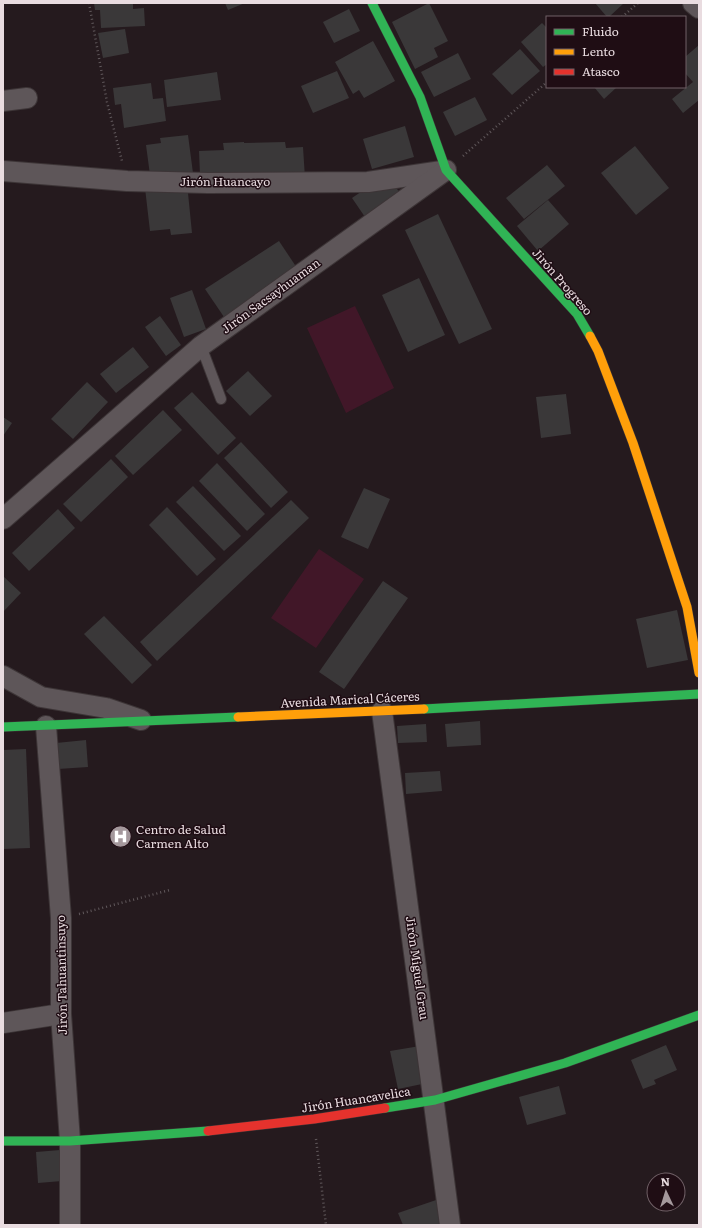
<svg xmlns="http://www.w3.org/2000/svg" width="702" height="1228" font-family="Literata,serif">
<rect width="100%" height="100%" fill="#251a1e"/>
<g fill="#411728">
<path d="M355,306L394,388L346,413L307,328Z"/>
<path d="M319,549L364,579L316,648L271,618Z"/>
</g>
<g fill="#3a3839">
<path d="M94,3H133V9L144,8L145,26L101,28L100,10H95Z"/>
<path d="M225,3H245L228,10Z"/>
<path d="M429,3L448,41L434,48L438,57L415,69L392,22Z"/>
<path d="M595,3H624L609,17H607Z"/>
<path d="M349,9L360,31L334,43L323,22Z"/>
<path d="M542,23L547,28V64L543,67L521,42Z"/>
<path d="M125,29L129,53L103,58L98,33Z"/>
<path d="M373,41L395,81L364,98L359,90L353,94L335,62Z"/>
<path d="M699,45V100L683,113L672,99L693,82L685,73V57Z"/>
<path d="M520,49L540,71L512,95L492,74Z"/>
<path d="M458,53L471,79L434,97L421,72Z"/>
<path d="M337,71L349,98L313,113L301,86Z"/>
<path d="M217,72L221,100L167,107L164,80Z"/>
<path d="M151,83L153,99L163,98L166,121L124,128L121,104L115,105L113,88Z"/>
<path d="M594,87H617L604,99Z"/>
<path d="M475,97L487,120L455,136L443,112Z"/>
<path d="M405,126L414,157L372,169L363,139Z"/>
<path d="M188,135L193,173L175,176L174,172L150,175L146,145L161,143L160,138Z"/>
<path d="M244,142V143L285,142L286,148L303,147L305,178L200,175L199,151L224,150L223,143Z"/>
<path d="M635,146L669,188L636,215L601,173Z"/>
<path d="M547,165L565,186L524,219L506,198Z"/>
<path d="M392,182L400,193L365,217L352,198L374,183Z"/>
<path d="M187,183L192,233L171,235L170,229L150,231L145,188Z"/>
<path d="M548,200L569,224L538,251L517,226Z"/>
<path d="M438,214L492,329L459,344L405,230Z"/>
<path d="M279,241L297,268L224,317L205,289Z"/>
<path d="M419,278L445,335L408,352L382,295Z"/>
<path d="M192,290L206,329L184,337L170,298Z"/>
<path d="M160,316L181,345L166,356L145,327Z"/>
<path d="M133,347L149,367L116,393L100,374Z"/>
<path d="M248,371L272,396L250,416L226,391Z"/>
<path d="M87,382L108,402L73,439L51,419Z"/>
<path d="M192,392L236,438L218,455L174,408Z"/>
<path d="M566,394L571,434L541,438L536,397Z"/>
<path d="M163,410L182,430L133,475L115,456Z"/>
<path d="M3,417L12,423L3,436Z"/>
<path d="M241,442L288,492L271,508L224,458Z"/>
<path d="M111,459L128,477L81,522L63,504Z"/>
<path d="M217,463L265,514L247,531L199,481Z"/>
<path d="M193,486L241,536L224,551L176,502Z"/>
<path d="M364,488L390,499L368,549L341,537Z"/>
<path d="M291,500L309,518L157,661L140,642Z"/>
<path d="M167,507L216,559L197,576L149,525Z"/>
<path d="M58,509L75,528L29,571L12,553Z"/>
<path d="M3,576L21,593L3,612Z"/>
<path d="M383,581L408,598L344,689L319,672Z"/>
<path d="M677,610L688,660L647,668L636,619Z"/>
<path d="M104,616L152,665L132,684L84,634Z"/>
<path d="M480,721L481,745L447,747L445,724Z"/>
<path d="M426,724L427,742L398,743L397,726Z"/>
<path d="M86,740L88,767L58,769L56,743Z"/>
<path d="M26,749L30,848L3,849V750Z"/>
<path d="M440,771L442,791L406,794L405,773Z"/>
<path d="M666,1045L677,1070L654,1080L656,1084L643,1089L631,1060Z"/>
<path d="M420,1046L427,1083L398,1089L390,1051Z"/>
<path d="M559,1086L566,1114L527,1125L519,1097Z"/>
<path d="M60,1150L62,1181L38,1183L36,1152Z"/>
<path d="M442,1198L447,1225H403L398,1213Z"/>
</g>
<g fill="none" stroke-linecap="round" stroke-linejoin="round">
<defs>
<path id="lane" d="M201,346L221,399"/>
<g id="street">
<path d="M693,3L699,8"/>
<path d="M3,101L27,98"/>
<path d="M3,171L127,181L208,183L368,182L442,171"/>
<path d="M3,519L201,346L446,170"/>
<path d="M3,676L41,697L106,708L141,720"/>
<path d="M382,711L450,1225"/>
<path d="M46,726L61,918V1014L70,1141V1225"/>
<path d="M3,1023L61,1014"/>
</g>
<g id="fast">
<path d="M372,3L420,97L446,170L577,314L590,336"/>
<path d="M424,709L699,694"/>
<path d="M3,727L238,717"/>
<path d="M385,1108L435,1100L565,1063L699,1015"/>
<path d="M3,1141H70L208,1131"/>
</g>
<g id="slow">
<path d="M590,336L598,351L633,443L687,607L699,673"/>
<path d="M238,717L424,709"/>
</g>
<path id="jam" d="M208,1131L314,1119L385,1108"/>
</defs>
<use href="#lane" stroke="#3d3537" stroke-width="12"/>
<use href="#street" stroke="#3d3537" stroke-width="22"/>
<use href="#fast" stroke="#3d3537" stroke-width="10"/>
<use href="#slow" stroke="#3d3537" stroke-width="10"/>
<use href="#jam" stroke="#3d3537" stroke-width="10"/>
<g stroke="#61595c" stroke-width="2.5" stroke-dasharray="1 3" stroke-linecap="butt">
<path d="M89,3L107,102L122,161"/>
<path d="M622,17L638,3"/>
<path d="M463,156L547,82"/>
<path d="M79,914L170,890"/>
<path d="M316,1139L326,1225"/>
</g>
<use href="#lane" stroke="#5e5659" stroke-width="10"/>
<use href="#street" stroke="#5e5659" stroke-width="20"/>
<use href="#fast" stroke="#30b455" stroke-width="9"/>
<use href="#slow" stroke="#ff9f0a" stroke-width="9"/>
<use href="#jam" stroke="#e5322d" stroke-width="9"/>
</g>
<defs>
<symbol id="hospital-disc" viewBox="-11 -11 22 22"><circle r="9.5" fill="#a4989c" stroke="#1f0d14"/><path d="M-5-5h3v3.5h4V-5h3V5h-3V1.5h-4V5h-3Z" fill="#fff"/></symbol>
</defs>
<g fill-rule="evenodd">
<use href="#hospital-disc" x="108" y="824" width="25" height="25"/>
</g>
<g text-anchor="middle" stroke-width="3" stroke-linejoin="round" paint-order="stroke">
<g font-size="12" fill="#e9dce0" stroke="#1f0d14">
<text x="225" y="186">Jirón Huancayo</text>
<text transform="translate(562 282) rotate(49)" y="4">Jirón Progreso</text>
<text transform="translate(271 296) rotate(-36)" y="4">Jirón Sacsayhuaman</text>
<text transform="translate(350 700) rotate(-3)" y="4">Avenida Marical Cáceres</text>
<text transform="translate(417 968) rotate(82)" y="4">Jirón Miguel Grau</text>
<text transform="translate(62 975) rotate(-91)" y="4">Jirón Tahuantinsuyo</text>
<text transform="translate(356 1100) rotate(-9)" y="4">Jirón Huancavelica</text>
</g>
<g font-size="12" fill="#e9dce0" stroke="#1f0d14" text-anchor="start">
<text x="136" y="834">Centro de Salud<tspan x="136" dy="14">Carmen Alto</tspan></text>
</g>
</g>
<rect width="702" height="1228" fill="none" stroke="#e9dce0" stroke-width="8"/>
<rect x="546" y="16" width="140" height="72" fill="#1f0d14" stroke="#706066"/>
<rect x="554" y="29" width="20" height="6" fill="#30b455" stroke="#706066"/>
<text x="582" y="36" font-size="12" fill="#e9dce0">Fluido</text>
<rect x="554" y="49" width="20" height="6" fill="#ff9f0a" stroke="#706066"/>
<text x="582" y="56" font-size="12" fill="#e9dce0">Lento</text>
<rect x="554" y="69" width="20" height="6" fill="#e5322d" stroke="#706066"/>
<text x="582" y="76" font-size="12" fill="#e9dce0">Atasco</text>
<g transform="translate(666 1192) rotate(356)"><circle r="19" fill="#1f0d14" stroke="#706066"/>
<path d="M0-3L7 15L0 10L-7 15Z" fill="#a4989c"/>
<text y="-6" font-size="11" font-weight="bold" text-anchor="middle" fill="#e9dce0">N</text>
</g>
</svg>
